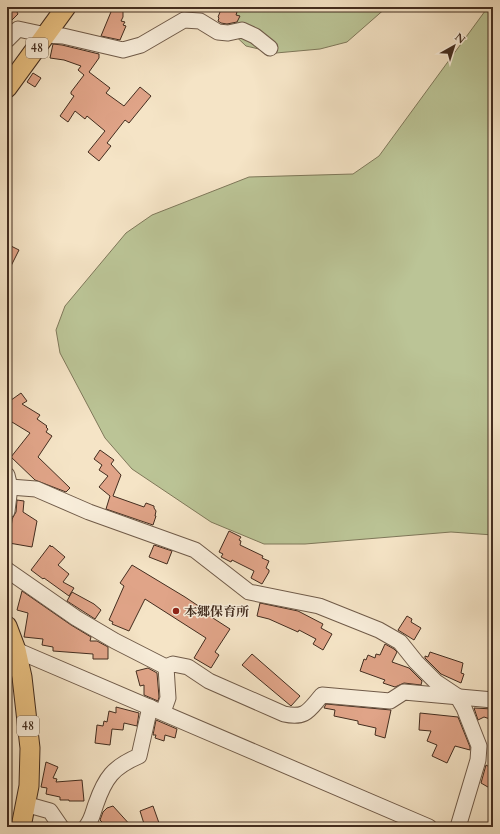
<svg xmlns="http://www.w3.org/2000/svg" width="500" height="834" font-family="Cardo,'Noto Serif JP',serif">
<rect width="100%" height="100%" fill="#f5e4c6"/>
<filter id="stains"><feTurbulence type="fractalNoise" baseFrequency=".005" numOctaves="4"/><feColorMatrix values="0 0 0 0 .2 0 0 0 0 .09 0 0 0 0 .02 0 0 0 .5 -.17"/></filter>
<radialGradient id="worn" r=".72"><stop offset=".6" stop-color="#630" stop-opacity="0"/><stop offset="1" stop-color="#630" stop-opacity=".3"/></radialGradient>
<g fill="#bbc496" stroke="#7f785a">
<path d="M234,7H387L347,42L320,49L276,53L246,46L226,27Z"/>
<path d="M488,7H493V535L451,532L305,544H264L211,522L132,469L105,438L60,353L56,330L65,306L126,233L152,215L249,177L353,174L379,156Z"/>
</g>
<g fill="#e0a488" stroke="#432d1f">
<path d="M7,7H22L17,12L18,14L7,25Z"/>
<path d="M113,7H123V17L121,21L125,22L123,25L126,26L120,40L101,36Z"/>
<path d="M222,7H236L235,11L237,12L236,15L240,16L237,22L227,24L221,23L218,21L219,18L218,17Z"/>
<path d="M53,44L62,45L99,54V58L89,72L110,88L106,93L124,106L140,87L151,96L129,123L125,120L107,143L111,146L99,161L88,152L105,131L87,116L85,119L75,111L68,122L60,116L74,96L71,94V92L84,75L78,70L81,66L64,60L50,58Z"/>
<path d="M33,73L41,78L35,87L27,82Z"/>
<path d="M7,244L19,250L7,274Z"/>
<path d="M21,393L27,401L22,404L40,415L37,419L47,426L46,427L48,429L46,432L52,436L38,457L70,488L66,492L35,480L11,457L30,433L7,419V403Z"/>
<path d="M100,450L114,460L111,464L121,475L113,496L144,507L146,503L154,506V508L156,511L155,516H156L153,525L106,509L110,496L99,487L108,476L99,470L102,465L94,459Z"/>
<path d="M17,500L24,501L23,512L37,521L32,547L9,543L12,520V519L16,512Z"/>
<path d="M229,531L241,537L239,540L241,541L240,545L263,556L262,558L269,561L266,568L269,570V572L262,584L251,578L254,571L232,560L231,562L221,557L223,554L219,552Z"/>
<path d="M50,545L51,547L52,546L65,557L58,565L69,574L63,582L74,588L69,596L44,578L43,579L31,570Z"/>
<path d="M154,545L172,551L167,564L149,557Z"/>
<path d="M132,565L185,597L203,609L202,611L230,629L215,652L219,655L211,668L194,658L206,638L145,599L129,631L112,624L113,622L109,620L124,586L120,583Z"/>
<path d="M22,591L71,625L91,637L90,641H97L108,647V659H93V654L53,651V647L42,645L43,639L24,637L28,613L17,610Z"/>
<path d="M72,592L94,604L101,610L95,619L67,601Z"/>
<path d="M260,603L298,611L323,624L321,628L332,634L323,650L313,644L316,639L299,630L298,632L269,619L257,616Z"/>
<path d="M407,616L412,619L411,622L421,628L414,640L398,630Z"/>
<path d="M385,644L394,649L397,652L392,662L409,668L422,681L421,685L404,683L395,687L383,683L385,680L360,671L364,659L366,660L368,655L375,658L376,654L380,655Z"/>
<path d="M430,652L463,663L461,673L464,674L461,683L441,674L425,658V656L428,657Z"/>
<path d="M252,654L300,696L291,706L242,665Z"/>
<path d="M148,668L157,673L159,697L158,701L144,695V685L140,686L136,671Z"/>
<path d="M326,704L391,710L385,738L375,735L376,728L358,724V721L334,716L335,710L324,708Z"/>
<path d="M116,707L139,713L137,726L124,723L123,730L112,729L110,745L95,743L97,725L103,726L104,721L107,722L109,711L116,713Z"/>
<path d="M474,708L493,709V720L484,717L478,720Z"/>
<path d="M420,713L458,717L470,747V750L455,746L447,763L432,756L437,745L427,741L431,731L419,730Z"/>
<path d="M156,720L177,729L175,738L165,735L164,741L155,738L156,735H153Z"/>
<path d="M46,762L58,767L53,778L57,779L56,782L82,780L84,801H69V800H60V797L46,794L47,788L41,787Z"/>
<path d="M486,765L493,769V790L481,783Z"/>
<path d="M113,806L132,827H107L100,820L103,812L107,808Z"/>
<path d="M153,806L159,823L145,827L140,811Z"/>
</g>
<g fill="none" stroke-linecap="round" stroke-linejoin="round">
<defs>
<g id="minor">
<path d="M7,40L18,29L46,35L63,36L123,50L141,45L184,20L200,21L218,32L228,33L242,30L255,36L270,48"/>
<path d="M7,475L10,487L7,511"/>
<path d="M10,487L36,489L89,512L195,550L249,592L319,606L379,630L400,642L416,662L436,682L457,696L464,708L479,746L478,760L458,827"/>
<path d="M7,570L76,618L115,641L166,667"/>
<path d="M9,647L429,827"/>
<path d="M163,712L168,698L166,667L173,664L188,667L209,681L284,714C306,719 309,710 322,695L390,701L404,692L493,700"/>
<path d="M25,804L50,811L61,827"/>
<path d="M86,827C92,820 93,812 96,804C105,778 113,767 139,756L150,707"/>
</g>
<g id="major">
<path d="M7,88L66,7"/>
<path d="M7,626L16,650L22,677L30,748L29,786L21,827"/>
</g>
</defs>
<use href="#minor" stroke="#705b49" stroke-width="17"/>
<use href="#major" stroke="#432d1f" stroke-width="21"/>
<use href="#minor" stroke="#f8edda" stroke-width="15"/>
<use href="#major" stroke="#eac283" stroke-width="19"/>
</g>
<circle fill="#8f2418" stroke="#f8edda" stroke-width="1.5" cx="176" cy="611" r="4"/>
<g text-anchor="middle" stroke-width="3" stroke-linejoin="round" paint-order="stroke">
<g fill="#f8edda" stroke="#796757" stroke-width="1">
<rect x="26" y="38" width="22" height="20" rx="3"/>
<rect x="17" y="716" width="22" height="20" rx="3"/>
</g>
<g font-size="12" font-weight="bold" fill="#432d1f">
<text x="37" y="52">48</text>
<text x="28" y="730">48</text>
</g>
<g font-size="13" font-weight="bold" fill="#432d1f" stroke="#f8edda" text-anchor="start">
<text x="184" y="616">本郷保育所</text>
</g>
</g>
<rect width="500" height="834" fill="none" stroke="#f5e4c6" stroke-width="24"/>
<rect x="8" y="8" width="484" height="818" fill="none" stroke="#432d1f" stroke-width="2"/>
<rect x="12" y="12" width="476" height="810" fill="none" stroke="#432d1f"/>
<g transform="translate(454 46) rotate(39)" stroke="#f8edda" stroke-width="3" paint-order="stroke">
<path d="M0-3L7 15L0 10L-7 15Z" fill="#432d1f"/>
<text y="-6" font-size="11" font-weight="bold" text-anchor="middle" fill="#432d1f">N</text>
</g>
<rect width="100%" height="100%" filter="url(#stains)"/>
<rect width="100%" height="100%" fill="url(#worn)"/>
</svg>
